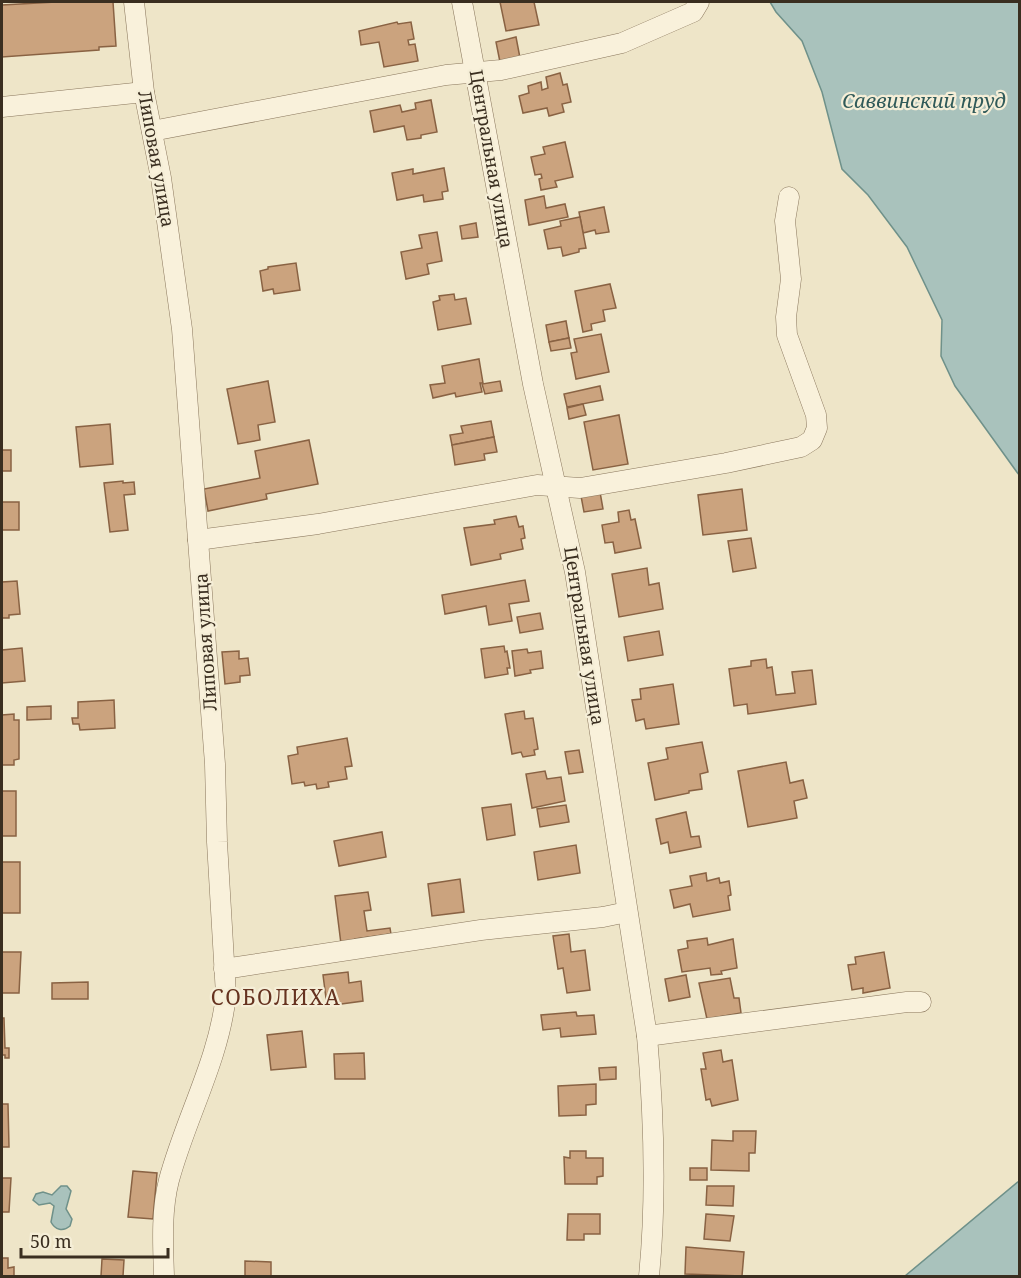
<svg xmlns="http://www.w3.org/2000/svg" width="1021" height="1278" font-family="'Noto Serif',serif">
<rect width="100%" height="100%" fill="#eee5c8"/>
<g fill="#a9c2bc" stroke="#6f918a" stroke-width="1.5">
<path d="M770,2H1019V475L955,386L941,356L942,320L907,247L868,195L842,169L822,92L802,41L776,12Z"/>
<path d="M1019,1181V1276H905Z"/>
<path d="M61,1186H67L71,1191L66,1209L72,1219L70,1226C63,1232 55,1230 51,1222L54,1206L50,1203L39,1205L33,1200L36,1194L43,1192L52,1195Z"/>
</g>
<g fill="#cba37e" stroke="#896243" stroke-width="1.5">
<path d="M56,2H113L116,46L99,47V50L2,57V5Z"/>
<path d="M500,2H534L539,25L506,31Z"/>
<path d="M397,22L398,24L411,22L414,39L408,40L409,45L415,44L418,61L384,67L379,42L361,45L359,31Z"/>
<path d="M516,37L520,58L500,62L496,42Z"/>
<path d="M560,73L563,85L567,84L571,102L562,104L564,112L549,116L547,108L523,113L519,96L529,93L528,86L541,82L542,90L548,88L546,77Z"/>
<path d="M431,100L437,132L421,135V138L407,140L404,126L374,132L370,111L400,105L402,112L416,109L415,103Z"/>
<path d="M565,142L573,177L555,181L557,187L541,190L539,179L542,178L541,174L535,175L531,157L545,154L543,147Z"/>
<path d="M444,168L448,191L442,192L443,199L424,202L423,195L397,200L392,173L413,169V174Z"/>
<path d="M544,196L546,208L565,204L568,217L529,225L525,200Z"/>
<path d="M604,207L609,232L596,234L595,230L583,233L579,212Z"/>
<path d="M580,217L586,248L579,249V252L563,256L561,247L548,249L544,230L561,226L560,221Z"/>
<path d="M476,223L478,237L462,239L460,226Z"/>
<path d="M437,232L442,261L427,264L429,274L406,279L401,252L422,248L419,235Z"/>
<path d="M296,263L300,290L274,294L273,289L263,291L260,271L268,269V267Z"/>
<path d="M610,284L616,308L603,310L605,321L591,324L592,330L583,332L575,291Z"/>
<path d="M454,294L455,300L466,298L471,324L438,330L433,302L440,300L439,296Z"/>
<path d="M566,321L569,338L549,342L546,325Z"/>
<path d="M601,334L609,372L576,379L571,353L577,352L574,339Z"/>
<path d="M569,338L571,348L551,351L549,342Z"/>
<path d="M479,359L483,383H480L482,392L456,397L455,393L433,398L430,385L445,383L442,366Z"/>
<path d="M268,381L275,422L258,425L260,440L238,444L227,389Z"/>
<path d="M500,381L502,391L485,394L482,384Z"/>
<path d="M600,386L603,400L567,407L564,394Z"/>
<path d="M583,404L586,415L569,419L567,408Z"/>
<path d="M619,415L628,464L593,470L584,422Z"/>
<path d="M491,421L494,437L452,445L450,435L463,433L461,426Z"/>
<path d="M110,424L113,464L80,467L76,427Z"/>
<path d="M494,437L497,452L484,454L485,460L455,465L452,445Z"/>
<path d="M309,440L318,484L266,494L267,499L208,511L204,489L260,478L255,451Z"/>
<rect x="2" y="450" width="9" height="21"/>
<path d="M123,481V483L134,482L135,494L124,495L128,530L110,532L104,483Z"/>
<path d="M742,489L747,530L703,535L698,495Z"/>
<path d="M600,492L603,509L584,512L581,496Z"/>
<path d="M2,493V502H19V530H2Z"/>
<path d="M629,510L631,520L635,519L641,548L615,553L613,542L605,543L602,525L619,522L618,512Z"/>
<path d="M516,516L519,527L523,526L525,538L521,539L523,549L500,554L501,559L471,565L464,528L495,524L494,520Z"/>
<path d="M751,538L756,568L733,572L728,541Z"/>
<path d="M647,568L649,585L659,583L663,609L619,617L612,574Z"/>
<path d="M525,580L529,601L509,604L512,621L489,625L486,606L445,614L442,595Z"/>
<path d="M17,581L20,614L9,615V618H2V582Z"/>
<path d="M540,613L543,629L520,633L517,617Z"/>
<path d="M659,631L663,655L628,661L624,637Z"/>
<path d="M504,646L505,652L507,651L510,668H507L508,674L485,678L481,649Z"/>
<path d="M22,648L25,681L2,683V650Z"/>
<path d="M527,649L528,653L541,651L543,668L530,670L531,673L515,676L512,651Z"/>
<path d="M239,651V659L248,658L250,675L240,676V682L225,684L222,652Z"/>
<path d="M766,659L767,668L772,667L776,695L795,693L792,672L812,670L816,704L748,714L747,704L734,706L729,669L751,666V661Z"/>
<path d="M673,684L679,724L646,729L644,719L636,721L632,700L641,699L640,689Z"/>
<path d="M114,700L115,728L80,730L79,724H73L72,718H78V702Z"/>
<path d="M51,706V719L27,720V707Z"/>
<path d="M524,711L525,719L533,718L538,749L534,750L535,755L523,757L521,752L512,754L505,714Z"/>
<path d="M14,714V720H19V759L14,760V765H2V715Z"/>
<path d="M347,738L352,766L345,767L347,779L328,782L329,787L317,789L316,784L305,786L304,782L292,784L288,756L298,754L297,747Z"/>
<path d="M702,742L708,772L700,774L702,789L689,791V793L655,800L648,763L668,759L666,748Z"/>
<path d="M579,750L583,772L569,774L565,752Z"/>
<path d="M786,762L790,783L803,780L807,798L794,801L797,818L748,827L738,771Z"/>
<path d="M545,771L547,779L561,777L565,801L532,808L526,774Z"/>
<rect x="2" y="791" width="14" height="45"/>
<path d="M511,804L515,835L487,840L482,808Z"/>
<path d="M566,805L569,822L540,827L537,809Z"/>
<path d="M686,812L691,837L699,836L701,847L670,853L668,842L661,844L656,819Z"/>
<path d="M382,832L386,857L339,866L334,841Z"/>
<path d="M576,845L580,873L538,880L534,852Z"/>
<rect x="2" y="862" width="18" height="51"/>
<path d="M706,873L707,881L719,878L720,883L729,881L731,895L728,896L730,910L693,917L690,904L674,908L670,890L692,886L690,876Z"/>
<path d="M460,879L464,912L432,916L428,884Z"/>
<path d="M368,892L371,910L364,911L367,931L390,928L391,934L355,939V942L341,944L335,896Z"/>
<path d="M569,934L571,952L585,950L590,990L567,993L563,968L558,969L553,936Z"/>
<path d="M707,938L708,945L733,939L737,968L721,971L722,974L711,975L710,968L682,972L678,950L688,948L687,941Z"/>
<path d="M2,952H21L19,993H2Z"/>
<path d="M884,952L890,988L863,993V988L852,990L848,965L856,964L855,957Z"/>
<path d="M348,972L349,983L361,981L363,1001L327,1006L323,975Z"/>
<path d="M686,975L690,997L669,1001L665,979Z"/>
<path d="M730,978L734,998H739L741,1013L707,1019L699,983Z"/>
<path d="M88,982V999H52V983Z"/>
<path d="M576,1012L577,1016L594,1015L596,1034L561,1037L560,1028L543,1030L541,1015Z"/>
<path d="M2,1018H4L5,1048H9V1058H5V1055H2Z"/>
<path d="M302,1031L306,1067L271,1070L267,1035Z"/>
<path d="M721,1050L723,1062L732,1060L738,1100L712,1106L710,1099L706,1100L701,1069H706L703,1053Z"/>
<path d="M364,1053L365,1079H335L334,1054Z"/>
<path d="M616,1067V1079L600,1080L599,1068Z"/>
<path d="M596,1084V1104L586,1105V1115L559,1116L558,1086Z"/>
<path d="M2,1104H8L9,1147H2Z"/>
<path d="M733,1131H756L755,1153H749V1171L711,1170L712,1140L733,1141Z"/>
<path d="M570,1151H586V1158H603V1176L597,1177V1184H565L564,1157L570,1158Z"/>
<rect x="690" y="1168" width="17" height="12"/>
<path d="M133,1171L157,1173L153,1219L128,1217Z"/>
<path d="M2,1178H11L9,1212H2Z"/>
<path d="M707,1186H734L733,1206L706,1205Z"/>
<path d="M568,1214H600V1234H584V1240H567Z"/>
<path d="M706,1214L734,1216L730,1241L704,1239Z"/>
<path d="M686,1247L744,1252L742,1276L685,1274Z"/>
<path d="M2,1258H8V1268L14,1267V1276H2Z"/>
<path d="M102,1259L124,1260L123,1276H101Z"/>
<path d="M245,1261L271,1262V1276H245Z"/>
</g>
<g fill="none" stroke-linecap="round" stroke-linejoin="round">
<defs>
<g id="minor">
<path d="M134,2L144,92L161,178L182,329L215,764L217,842L226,995C219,1060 186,1117 169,1180C161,1211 163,1245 164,1276"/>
<path d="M462,2L533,384L575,572L647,1036C654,1116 657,1196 649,1276"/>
<path d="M2,107L144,92"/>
<path d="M152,131L446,75L501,70L622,43L693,12L699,2"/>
<path d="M198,540L318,524L537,485L580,488L726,463L801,447L812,440L817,428L816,415L787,335L786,317L791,279L785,221L789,197"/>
<path d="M224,969L481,930L603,917L627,912"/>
<path d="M647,1036L907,1002H921"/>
</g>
</defs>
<use href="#minor" stroke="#8a775d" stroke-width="21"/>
<use href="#minor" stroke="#f9f1db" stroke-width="20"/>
</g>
<g text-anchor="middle" stroke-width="4.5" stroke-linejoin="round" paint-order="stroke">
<g font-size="18" fill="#3a2e20" stroke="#f5eed7">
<text transform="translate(156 159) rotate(80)" y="6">Липовая улица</text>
<text transform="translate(491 159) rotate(80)" y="6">Центральная улица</text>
<text transform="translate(584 636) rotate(81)" y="6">Центральная улица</text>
<text transform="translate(206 642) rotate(-94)" y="6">Липовая улица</text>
</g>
<g font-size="20" font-style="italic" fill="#305a59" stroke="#f5eed7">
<text x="924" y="108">Саввинский пруд</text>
</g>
<g font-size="21" letter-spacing="1.5" fill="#663320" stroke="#f5eed7">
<text x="276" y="1005">СОБОЛИХА</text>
</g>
</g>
<rect width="1021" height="1278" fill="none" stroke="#3a2e20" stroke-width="6"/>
<path d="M21 1248v9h147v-9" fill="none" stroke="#3a2e20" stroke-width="3"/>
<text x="30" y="1248" font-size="18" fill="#3a2e20" stroke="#f5eed7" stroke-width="4.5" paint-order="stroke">50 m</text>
</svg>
